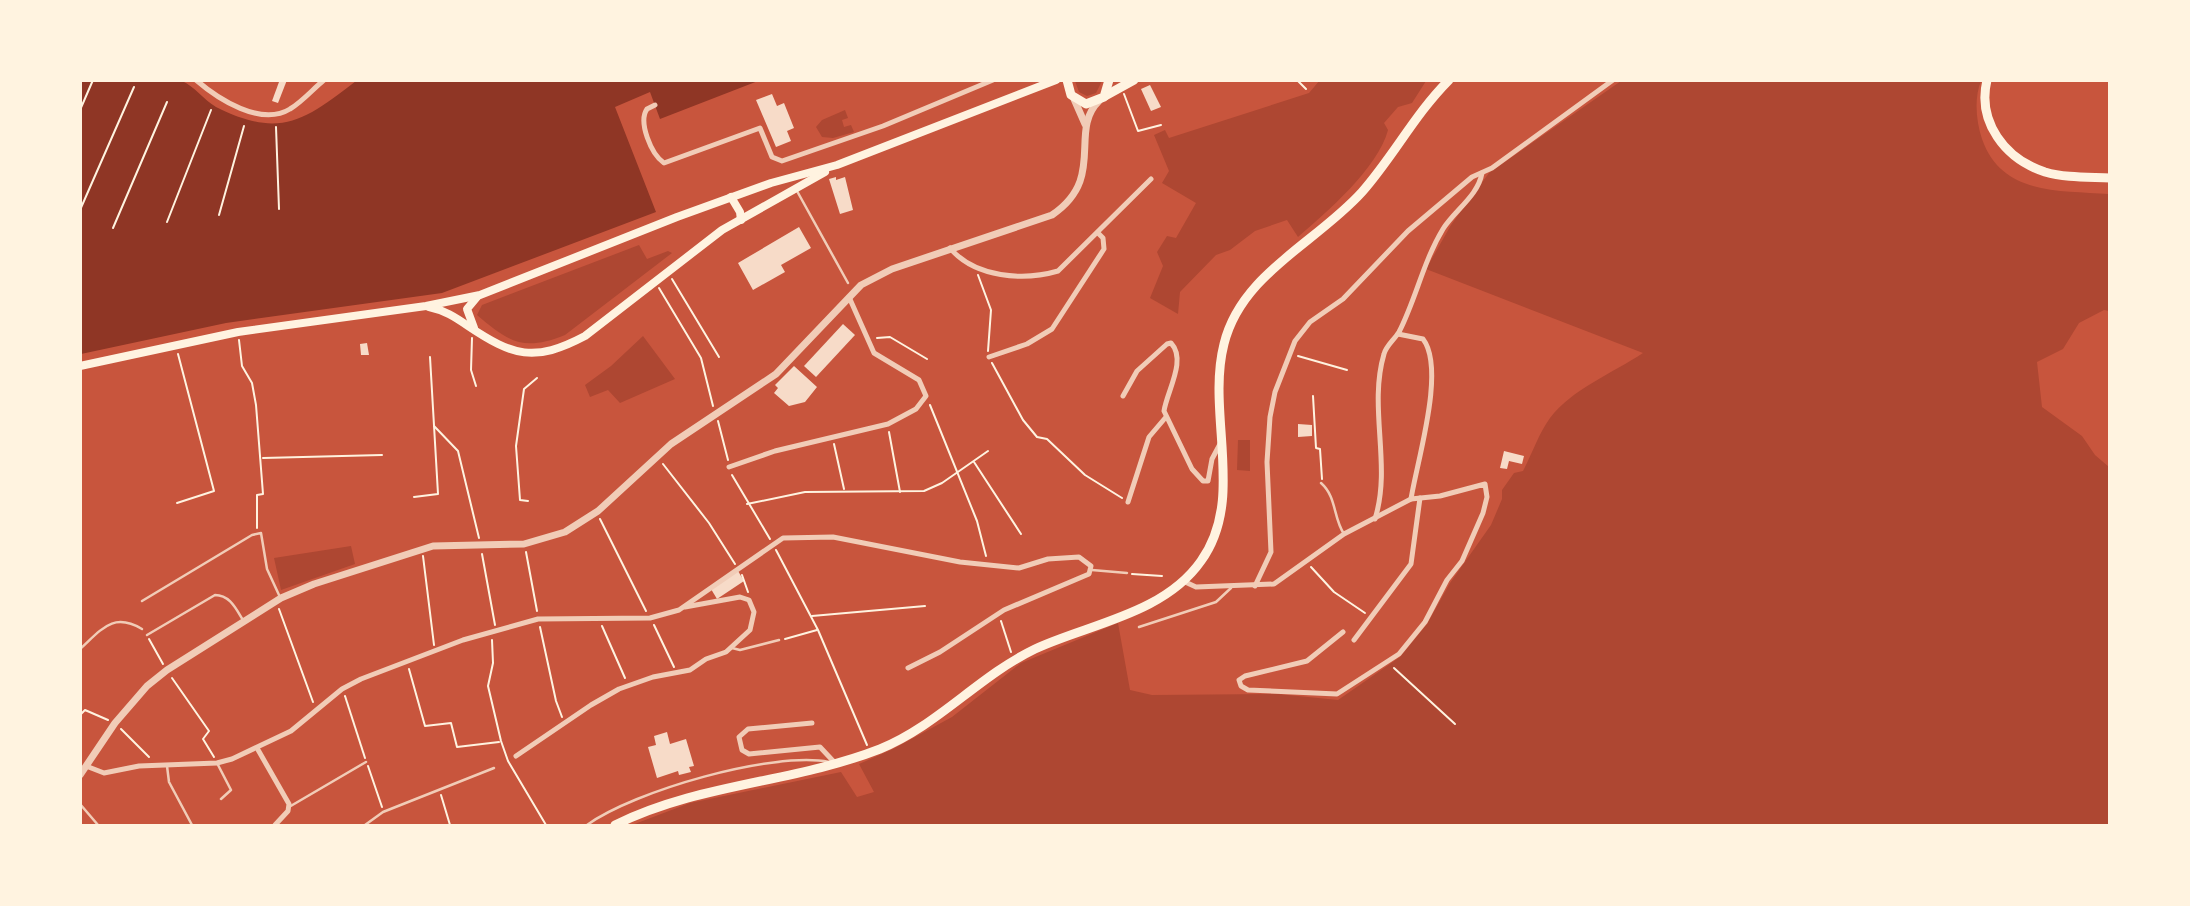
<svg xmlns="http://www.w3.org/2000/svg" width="2190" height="906" font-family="Ubuntu,sans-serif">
<rect width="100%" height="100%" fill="#c8553d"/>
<g fill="#ae4732">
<path d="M1320,80L1426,81L1412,103L1398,107L1384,123L1388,130C1378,168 1327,212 1298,237L1287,220L1255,231L1230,250L1216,255L1180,292L1178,314L1150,298L1163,266L1157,252L1167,236L1176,238L1196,203L1162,183L1169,171L1154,135L1165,130L1169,138L1309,93Z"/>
<path d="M1075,81H1102L1096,93L1087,96L1079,92Z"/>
<path d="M1621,81H1981C1974,98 1976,121 1982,139C2002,196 2060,190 2109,194V311L2104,310L2079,323L2063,349L2037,362L2042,407L2082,436L2095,455L2109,467V825H632L690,803L841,772L857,797L874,792L859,764L893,749L952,717L1021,663L1118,623L1130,690L1152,695L1278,694L1338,700L1400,657L1427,624L1450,583L1491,525L1502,499V490L1514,473L1523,471C1532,454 1539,433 1550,418C1572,389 1613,373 1643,353L1426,269L1451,225L1489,173Z"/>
<path d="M845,110L848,118L842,120L844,127L851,125L854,132L833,138L822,137L816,127L822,120Z"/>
<path d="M639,245L647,259L668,251L672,253L565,335C523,352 509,342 477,315L482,305Z"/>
<path d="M643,336L675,379L620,403L608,390L590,397L585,385L611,366Z"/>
<path d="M1238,440H1250V471L1237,470Z"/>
<path d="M351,546L355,564L281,590L274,558Z"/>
</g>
<path fill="#8f3625" d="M81,81C99,81 170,76 182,81C194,86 204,100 216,107C280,139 304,121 356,81H758L660,119L650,92L615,107L656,212L442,293L226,323L81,354Z"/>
<g fill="#f7dbc8">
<path d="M283,80H287L278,103L272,101L279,82Z"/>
<path d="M1150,85L1161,107L1151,111L1141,89Z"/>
<path d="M772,94L777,106L784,103L794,128L787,131L791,141L776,147L756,100Z"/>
<path d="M836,177V180L845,177L853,210L840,214L829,179Z"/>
<path d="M799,227L811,248L781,265L785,272L753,290L738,263Z"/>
<path d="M843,324L855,335L816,377L804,366Z"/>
<path d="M367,343L369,355H361L360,344Z"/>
<path d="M794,366L817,387L805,402L789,406L774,393L778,388L775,385Z"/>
<path d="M1298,424L1312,425V436L1298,437Z"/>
<path d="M1504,451L1524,456L1522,464L1509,461L1507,469L1500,468Z"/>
<path d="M738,571L744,581L717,599L711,589Z"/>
<path d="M667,732L670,744L686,739L694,766L689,767L691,772L679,775L678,771L657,778L648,747L656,745L654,736Z"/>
</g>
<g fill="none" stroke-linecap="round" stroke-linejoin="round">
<g stroke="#fff3e0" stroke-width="2">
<path d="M1297,80L1306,89"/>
<path d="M1124,94L1138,131L1161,125"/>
<path d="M80,110L93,80"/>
<path d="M276,127L279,209"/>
<path d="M80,210L134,87"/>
<path d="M219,215L244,126"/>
<path d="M167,222L211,110"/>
<path d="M113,228L167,102"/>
<path d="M978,275L991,310L988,351"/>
<path d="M672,279L719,357"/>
<path d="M659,288L701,358L713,406"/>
<path d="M472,338L471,370L476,386"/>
<path d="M877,338L890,337L927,359"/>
<path d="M239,340L242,366L252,383L256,405L263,494L257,495V528"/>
<path d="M1298,356L1347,370"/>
<path d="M992,363L1023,420L1037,437L1047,439L1085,475L1122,498"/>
<path d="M1313,396L1316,448L1320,449L1322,479"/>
<path d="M930,405L977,521L986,556"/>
<path d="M718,421L728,460"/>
<path d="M434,426L458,451L479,538"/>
<path d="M889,432L900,492"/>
<path d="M834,444L844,489"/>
<path d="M263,458L382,455"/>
<path d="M974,462L1021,534"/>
<path d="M663,464L709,523L735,564"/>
<path d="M732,475L770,539"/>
<path d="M414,497L438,494L430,357"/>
<path d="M528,501L520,500L516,446L524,389L537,378"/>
<path d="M177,503L214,491L178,354"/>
<path d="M747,504L805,492L924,491L942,483L988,451"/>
<path d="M600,519L646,611"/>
<path d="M776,550L818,630L867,745"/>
<path d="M526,552L537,611"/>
<path d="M482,554L495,625"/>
<path d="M423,556L434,645"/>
<path d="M1311,567L1334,592L1365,613"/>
<path d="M1132,574L1162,576"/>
<path d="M742,575L748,592"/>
<path d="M279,609L313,702"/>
<path d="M812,616L925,606"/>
<path d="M1001,621L1011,652"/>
<path d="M654,625L674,667"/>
<path d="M602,626L625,678"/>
<path d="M540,627L556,701L562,717"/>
<path d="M149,639L163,664"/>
<path d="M785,639L817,630"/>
<path d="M492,640L493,663L488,686L501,741L508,761L546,825"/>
<path d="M1394,668L1455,724"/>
<path d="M409,669L425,726L451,723L457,747L499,742"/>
<path d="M172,678L209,731L203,739L214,757"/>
<path d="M345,696L365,758"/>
<path d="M80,715L85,710L108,720"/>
<path d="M121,729L149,757"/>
<path d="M368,766L382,807"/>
<path d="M441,795L450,825"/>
</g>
<g stroke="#f1ccb7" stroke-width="2.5">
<path d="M797,191L848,283"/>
<path d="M1321,483C1337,497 1333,518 1344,534"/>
<path d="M1092,570L1127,573"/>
<path d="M142,601L252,535L261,533L267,569L279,595"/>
<path d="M1139,627L1216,602L1231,588"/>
<path d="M147,635L215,595C230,595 236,609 243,620"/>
<path d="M732,648L740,650L779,640"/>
<path d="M80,649C102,629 113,612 142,629"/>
<path d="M217,763L231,790L221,799"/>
<path d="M167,766L169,782L192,825"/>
<path d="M80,804L98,825"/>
<path d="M289,807L366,762"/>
<path d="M365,825L383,812L494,768"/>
<path d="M587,825C634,791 772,751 829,762"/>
</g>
<g stroke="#f1ccb7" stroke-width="5">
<path d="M196,80C218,99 261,127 290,109C302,102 313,89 324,80"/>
<path d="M655,105L647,109C638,122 651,154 664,163L760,128L772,157L782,161L883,126L993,80"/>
<path d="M950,248C975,278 1024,281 1058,271L1151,179"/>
<path d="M1398,334L1423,339C1446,369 1417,461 1411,499"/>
<path d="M989,357L1027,344L1052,329L1104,249L1103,238L1098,233"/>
<path d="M1123,396L1137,371L1167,344L1171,343C1187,360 1167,391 1164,411L1192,469L1203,481H1208L1212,459L1220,444"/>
<path d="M729,467L775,451L888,424L916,409L926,396L919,380L874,353L849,297"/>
<path d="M1128,502L1149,437L1166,417"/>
<path d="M1375,519C1392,465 1368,408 1384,354C1386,346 1394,340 1399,332C1416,299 1423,262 1443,229C1455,210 1478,196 1482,173"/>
<path d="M1183,581L1196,587L1274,584L1344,534L1411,499L1440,496L1485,484L1487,497L1483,513L1462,561L1447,580L1425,622L1399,654L1337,694L1248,690L1241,686L1239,680L1245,676L1307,661L1343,632"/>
<path d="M1255,586L1271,552L1267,462L1270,417L1275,392L1295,341L1310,322L1343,299L1408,231L1472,177L1492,168L1613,80"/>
<path d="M1354,640L1411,564L1420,498"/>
<path d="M812,723L748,729L739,737L742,750L749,754L820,747L835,763"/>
<path d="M257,748L289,804L288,811L275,825"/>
<path d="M516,756L591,705L619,689L653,677L690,670L706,659L726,652L750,630L754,612L749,600L740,597L685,607"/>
<path d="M86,766L104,773L139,766L217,763L232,759L291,731L342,689L361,679L463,640L538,619L650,618L679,610L783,538L833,537L960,562L1019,568L1048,559L1079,557L1091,566L1089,574L1004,610L940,652L908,668"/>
</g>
<g stroke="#f1ccb7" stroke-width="7">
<path d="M1074,99L1085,124"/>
<path d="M80,775L115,723L147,686L167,670L281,598L314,584L433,546L524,544L565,532L598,511L671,444L776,374L861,285L892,269L1052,215C1107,178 1068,131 1099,101"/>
</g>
<g stroke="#fff3e0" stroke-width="8">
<path d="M731,197L740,212L741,220"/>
<path d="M429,307C444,310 455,317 468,326C513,356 534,363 585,336L722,230L825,172"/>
<path d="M474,328L467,309L477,297"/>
<path d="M80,366L238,332L426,306L480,295L677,217L771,183L837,165L1056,80"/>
</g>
<g stroke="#fff3e0" stroke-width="9">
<path d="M1067,80L1071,95L1086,104L1104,97L1109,80"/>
<path d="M1987,80C1977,122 2005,159 2045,172C2065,178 2088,177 2110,178"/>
<path d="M1105,96L1134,80"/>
<path d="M615,825C700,783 793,783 880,749C937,726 979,676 1035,649C1089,624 1164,614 1201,561C1246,499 1206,414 1224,344C1241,274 1316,243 1362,192C1393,157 1415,114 1449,80"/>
</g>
</g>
<rect width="2190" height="906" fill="none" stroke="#fff3e0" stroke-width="164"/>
</svg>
